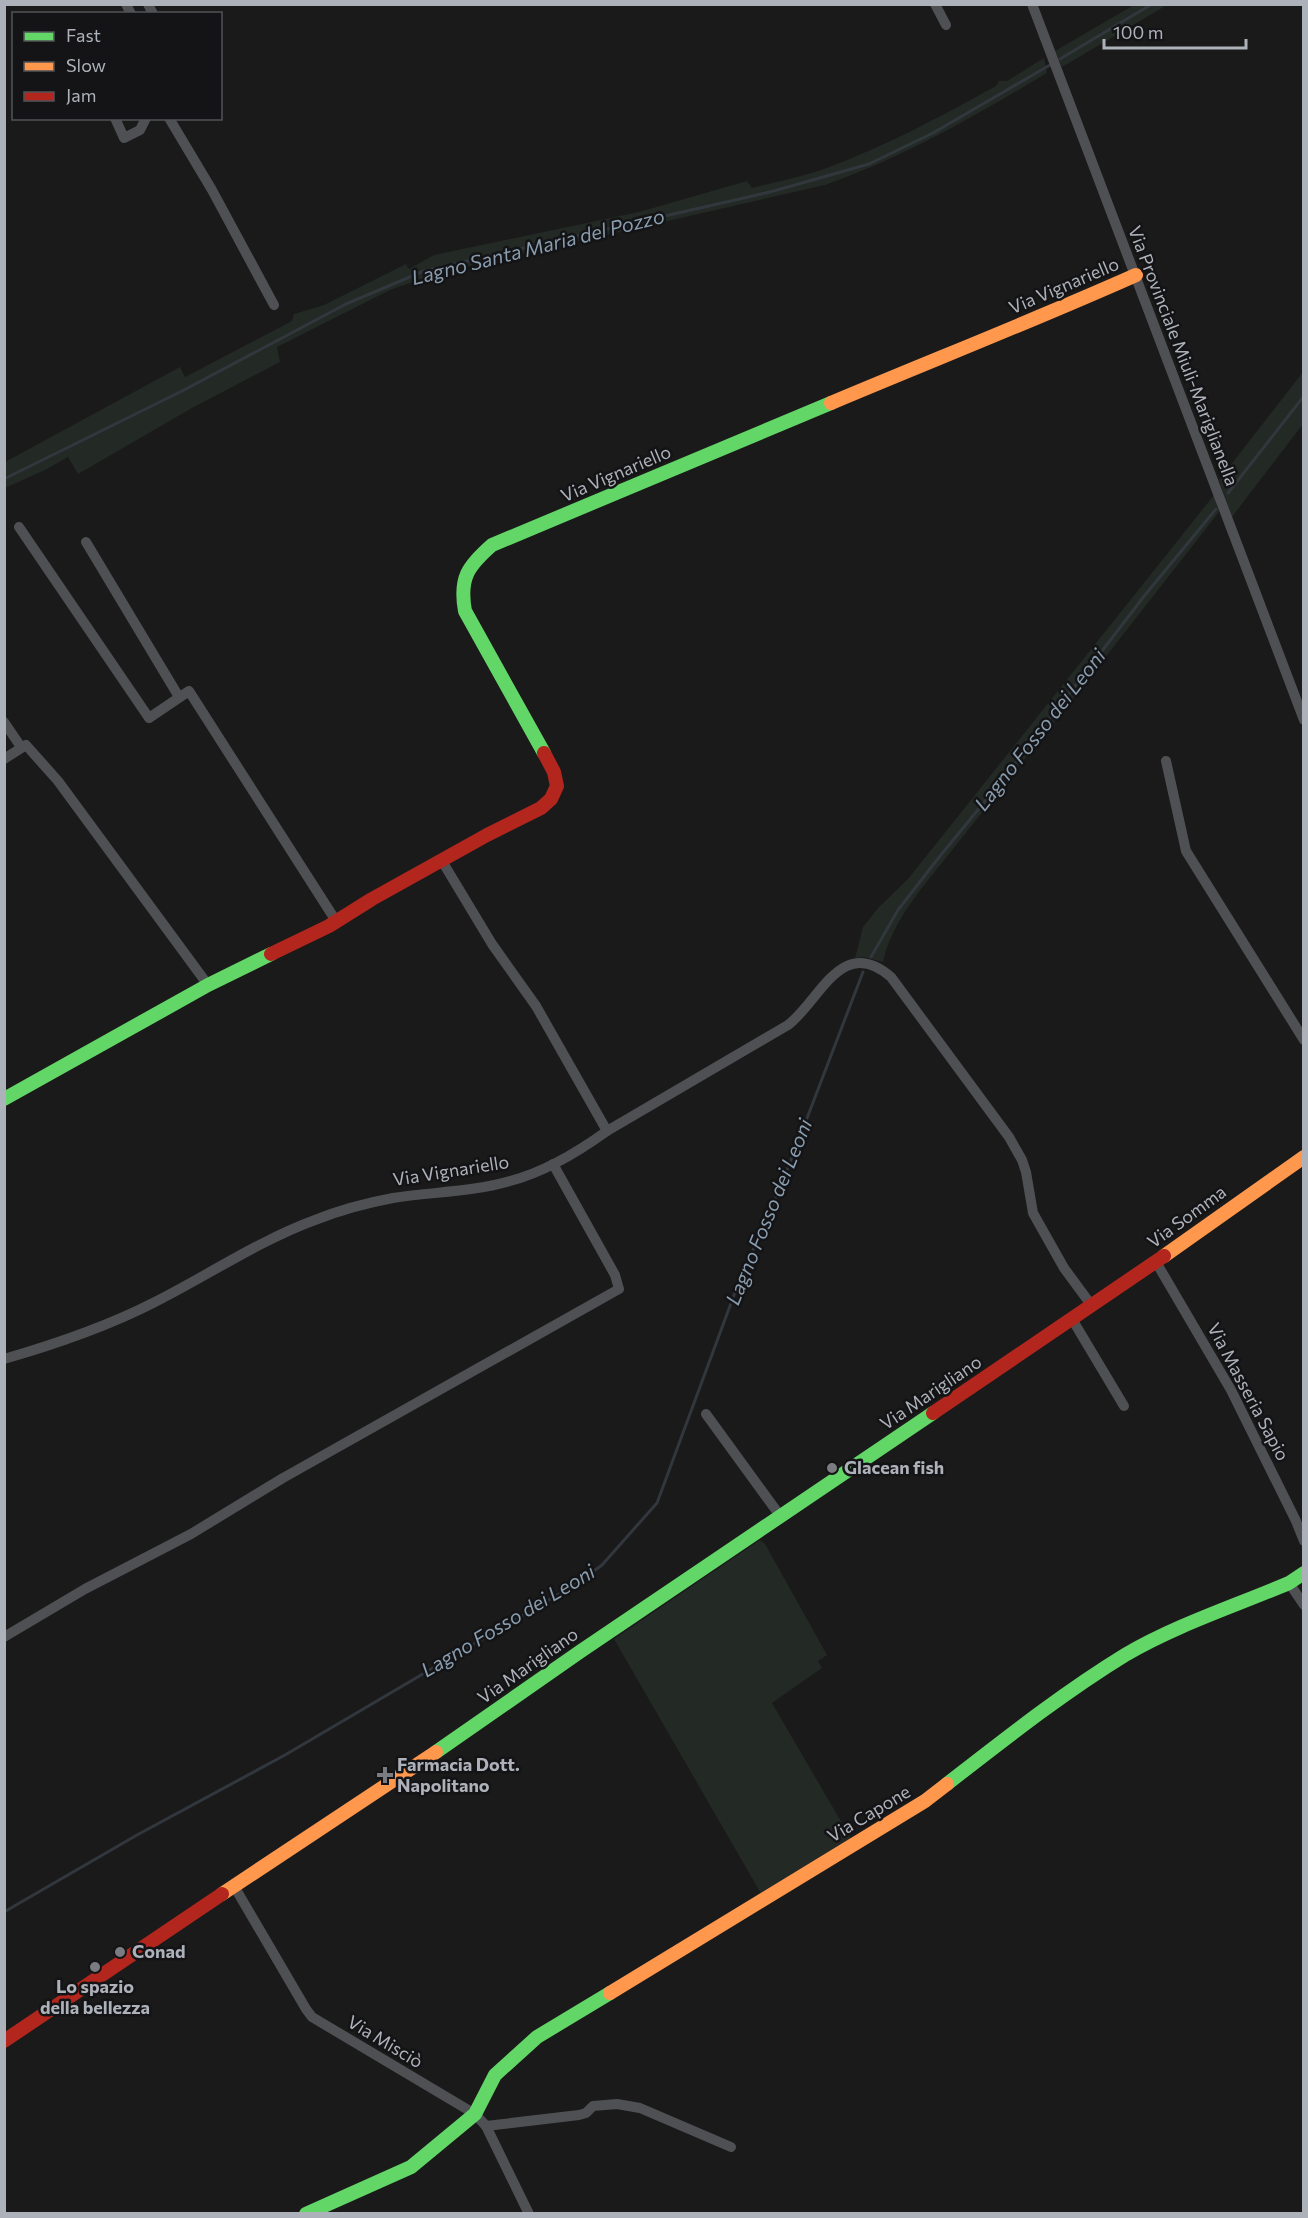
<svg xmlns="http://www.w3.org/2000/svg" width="1308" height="2218" font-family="Commissioner,sans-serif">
<rect width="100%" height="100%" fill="#1a1a1a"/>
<g fill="#232924">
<path d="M1134,5H1167L1062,67L1055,51Z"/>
<path d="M1044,58L1047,73C975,116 904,157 825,185L439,273L390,290L277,347L280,362L192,408L78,474L68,457L47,469L5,488V462L180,367L185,377L292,321L294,314L324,305L406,264L409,269L434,255L639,212L747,181L752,188C776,182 801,177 824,169C884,147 940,117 996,86L999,81H1007Z"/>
<path d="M1303,372V424L1232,517L1219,480Z"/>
<path d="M1214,495L1219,512L1075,696L921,889C904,912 889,934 883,962L864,957L855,958L863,927L879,907L908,879Z"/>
<path d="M760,1540L765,1544L827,1655L818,1661L822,1668L772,1703L853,1842L763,1897L614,1639Z"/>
</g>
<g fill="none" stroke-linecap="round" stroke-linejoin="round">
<g stroke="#31373d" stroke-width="3">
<path d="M1060,59L1152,4"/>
<path d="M4,479L184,390L346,304L424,271L770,192L869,164L933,133L1050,65"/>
<path d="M1228,493L1304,396"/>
<path d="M871,957L898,910L940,856L1005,777L1145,595L1216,509"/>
<path d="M4,1912L137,1835L285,1755L576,1584L602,1565L657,1503L737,1287L781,1186L863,972"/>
</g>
<g stroke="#4f5053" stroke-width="10">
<path d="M126,4L131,14"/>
<path d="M148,4L153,14"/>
<path d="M935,4L946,25"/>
<path d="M1032,4L1304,720"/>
<path d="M115,118L124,138L140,130L146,118"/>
<path d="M169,118L212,190L274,305"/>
<path d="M19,527L149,718L189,691L336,921"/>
<path d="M86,542L179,697"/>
<path d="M4,722L21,747"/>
<path d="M4,759L26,745L58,781L208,985"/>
<path d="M1166,761L1186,851L1304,1040"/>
<path d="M607,1131L788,1025C820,1001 841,934 891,977L1009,1137L1022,1160L1026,1172L1033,1213L1064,1268L1092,1306"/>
<path d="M1156,1262L1231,1390L1296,1521L1304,1541"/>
<path d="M1072,1319L1124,1406"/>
<path d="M4,1359C56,1344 106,1327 153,1303C207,1276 258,1241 315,1220C340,1210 366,1203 393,1198C432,1192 472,1192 510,1181C545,1172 578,1152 607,1131L536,1006L492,944L442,861"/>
<path d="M706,1414L781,1517"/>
<path d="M1289,1583L1304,1605"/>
<path d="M4,1637L85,1589L191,1534L283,1478L619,1289L615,1275L553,1164"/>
<path d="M234,1886L306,2009L312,2017L475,2114L486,2126L529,2214"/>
<path d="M486,2126L579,2115L586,2113L593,2106L617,2104L640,2108L731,2147"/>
</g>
<g stroke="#63d668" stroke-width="14">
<path d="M544,753L465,611C459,578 468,566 492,545L831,403"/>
<path d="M4,1099L208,985L271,954"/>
<path d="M436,1752L581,1651L933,1413"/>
<path d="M947,1784C1005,1739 1063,1693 1125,1655C1176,1625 1235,1606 1289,1583L1304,1573"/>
<path d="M306,2214L411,2167L475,2114L495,2075L537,2037L610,1993"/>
</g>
<g stroke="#ff974d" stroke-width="14">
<path d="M831,403C933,360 1035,320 1136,275"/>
<path d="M1164,1256L1304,1157"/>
<path d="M222,1894L436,1752"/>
<path d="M610,1993L925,1801L947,1784"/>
</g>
<g stroke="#b3261e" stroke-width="14">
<path d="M271,954L329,926L372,899L487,835L541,808L551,799L557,786L554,772L544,753"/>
<path d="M933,1413L1164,1256"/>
<path d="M4,2041L222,1894"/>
</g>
</g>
<g fill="#7a7c81" stroke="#141416" stroke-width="2">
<circle cx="832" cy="1468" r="6"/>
<path d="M382 1766h6v6h6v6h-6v6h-6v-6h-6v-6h6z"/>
<circle cx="120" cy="1952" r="6"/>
<circle cx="95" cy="1967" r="6"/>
</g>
<g text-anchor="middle" stroke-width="5" stroke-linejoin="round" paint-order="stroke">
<g font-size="18" fill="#adb1b9" stroke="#141416">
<text transform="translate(1064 286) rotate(-23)" y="6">Via Vignariello</text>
<text transform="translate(1183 356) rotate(69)" y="6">Via Provinciale Miuli-Mariglianella</text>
<text transform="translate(616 474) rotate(-23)" y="6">Via Vignariello</text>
<text transform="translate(451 1171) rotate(-9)" y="6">Via Vignariello</text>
<text transform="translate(1187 1217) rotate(-36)" y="6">Via Somma</text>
<text transform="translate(1248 1392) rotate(62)" y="6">Via Masseria Sapio</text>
<text transform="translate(931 1393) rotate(-34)" y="6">Via Marigliano</text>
<text transform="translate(528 1666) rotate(-35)" y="6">Via Marigliano</text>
<text transform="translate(869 1814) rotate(-31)" y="6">Via Capone</text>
<text transform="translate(385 2042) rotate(31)" y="6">Via Misciò</text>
</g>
<g font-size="18" font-weight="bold" fill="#adb1b9" stroke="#141416" text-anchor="start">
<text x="844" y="1474">Glacean fish</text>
<text x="397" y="1771">Farmacia Dott.<tspan x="397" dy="21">Napolitano</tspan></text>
<text x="132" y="1958">Conad</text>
<text x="95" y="1993" text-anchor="middle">Lo spazio<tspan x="95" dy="21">della bellezza</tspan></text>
</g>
<g font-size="20" font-style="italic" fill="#899daf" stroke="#141416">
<text transform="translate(538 247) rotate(-14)" y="7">Lagno Santa Maria del Pozzo</text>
<text transform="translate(1040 730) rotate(-52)" y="7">Lagno Fosso dei Leoni</text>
<text transform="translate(769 1212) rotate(-68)" y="7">Lagno Fosso dei Leoni</text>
<text transform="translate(508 1621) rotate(-31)" y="7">Lagno Fosso dei Leoni</text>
</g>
</g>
<rect width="1308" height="2218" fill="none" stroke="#adb1b9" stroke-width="12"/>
<rect x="12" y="12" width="210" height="108" fill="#141416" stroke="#515357" stroke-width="1.5"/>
<rect x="24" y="32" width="30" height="9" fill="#63d668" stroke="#515357" stroke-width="1.5"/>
<text x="66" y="42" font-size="18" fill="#adb1b9">Fast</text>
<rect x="24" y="62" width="30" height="9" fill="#ff974d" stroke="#515357" stroke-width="1.5"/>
<text x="66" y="72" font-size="18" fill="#adb1b9">Slow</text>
<rect x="24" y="92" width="30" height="9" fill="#b3261e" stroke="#515357" stroke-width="1.5"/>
<text x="66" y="102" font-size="18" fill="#adb1b9">Jam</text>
<path d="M1104 39v9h142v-9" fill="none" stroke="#adb1b9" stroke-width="3"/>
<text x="1113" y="39" font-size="18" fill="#adb1b9" stroke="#141416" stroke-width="4.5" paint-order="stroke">100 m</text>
</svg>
